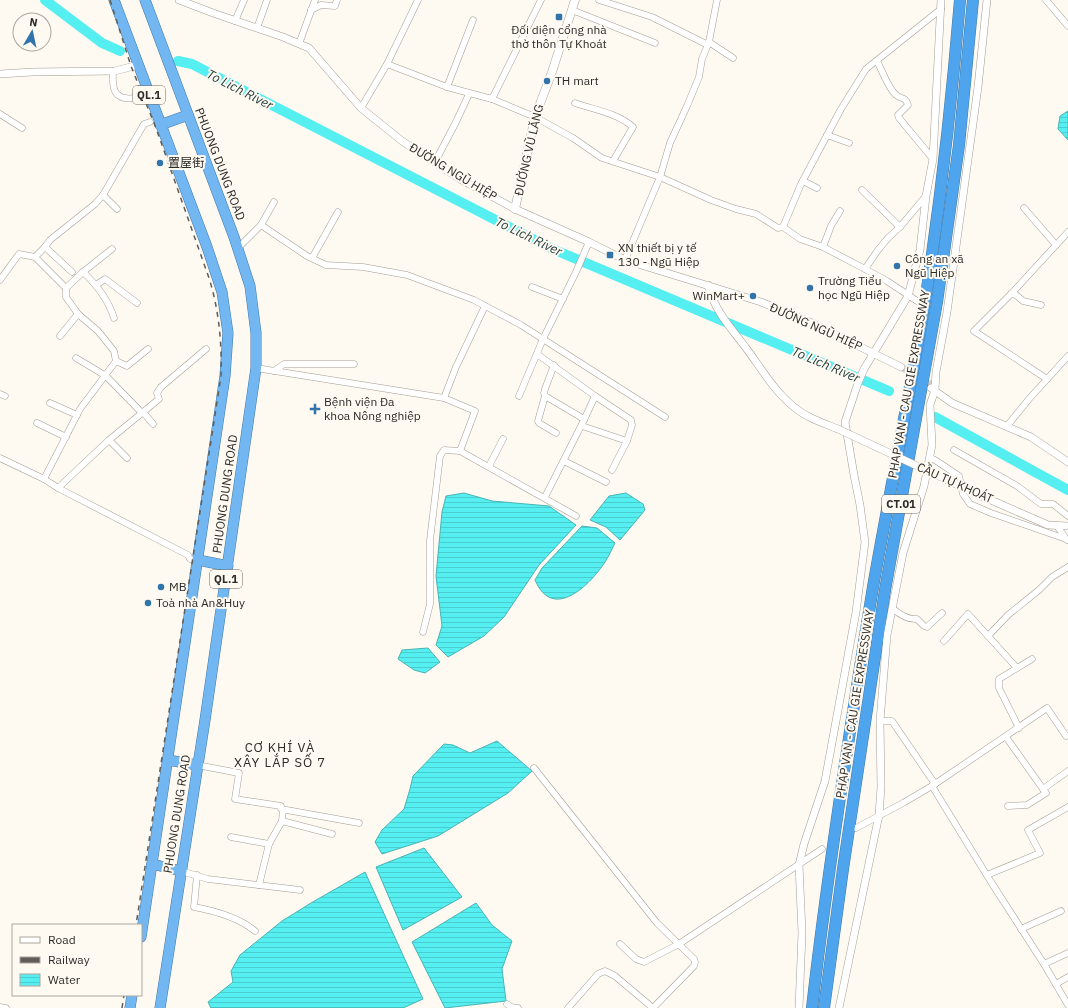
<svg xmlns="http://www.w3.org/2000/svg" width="1068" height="1008" font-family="'IBM Plex Sans','Noto Sans SC',sans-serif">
<defs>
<pattern id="water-rules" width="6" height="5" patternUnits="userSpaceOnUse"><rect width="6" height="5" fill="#55eff1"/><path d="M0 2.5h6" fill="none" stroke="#4acdcf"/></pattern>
</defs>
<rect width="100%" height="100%" fill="#fef9f1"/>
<g fill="url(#water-rules)" stroke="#49b4b4">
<path d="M1068,111V140L1058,129L1060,116Z"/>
<path d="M464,493L492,501L549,506L576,525L539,565L504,617L484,636L448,657L436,645L442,626L436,576L442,512L446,496Z"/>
<path d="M626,493L643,504L645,510L620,540L606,527L590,520L609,496Z"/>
<path d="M582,526L597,528L615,543C612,549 609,556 605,562C590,585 553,622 535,580L542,568Z"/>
<path d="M428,648L440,662L425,673L414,670L398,659L402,650Z"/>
<path d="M497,741L532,771L508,793L438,836L382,854L375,842L382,830L404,809L410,789L413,776L444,744L453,745L470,753Z"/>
<path d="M424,848L462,897L403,930L376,867Z"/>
<path d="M365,872L423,999L403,1008H211L208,1002L233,982L231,971L240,955L282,921L311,903Z"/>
<path d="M476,903L492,925L512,941L502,969L506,1001L445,1008L412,942Z"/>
</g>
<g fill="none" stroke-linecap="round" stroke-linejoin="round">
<g stroke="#55eff1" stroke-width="10">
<path d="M45,0L102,43L120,51"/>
<path d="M178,61L192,64L548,247L889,391"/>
<path d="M935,417L1068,490"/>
</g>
<path stroke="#d4d0c9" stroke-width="7" stroke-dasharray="7 3.5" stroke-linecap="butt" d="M901,367L932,385"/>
<defs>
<g id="minor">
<path d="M599,0L652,17L708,45"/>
<path d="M1046,0L1068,26"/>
<path d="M311,10L321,5L335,6L337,0"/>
<path d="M572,10L655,43"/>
<path d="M235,21L244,0"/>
<path d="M257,28L267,0"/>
<path d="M709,42L733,58"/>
<path d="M299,44L315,0"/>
<path d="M877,61C882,70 888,88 896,95C901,99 906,97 908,105L898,115L899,118L933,159"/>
<path d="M387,64L447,87L492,99L535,117L573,138L602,158L660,177L711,200L736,209L756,214L778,228L783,227L800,239L823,247L865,269L887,281L917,301"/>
<path d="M113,71C112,88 113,101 135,98"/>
<path d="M447,87L473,20"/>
<path d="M492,99L541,0"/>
<path d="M575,103C595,110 617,113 633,127L613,161"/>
<path d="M361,108L387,64L418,0"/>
<path d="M0,114L22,128"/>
<path d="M827,135L849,143"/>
<path d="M435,162L456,122L469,94"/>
<path d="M803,181L817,188"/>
<path d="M862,190L900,227"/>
<path d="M103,195L117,209"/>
<path d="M1024,208L1056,245"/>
<path d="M261,225L307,256L326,265L363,267L407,275L474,300L521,325L665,417"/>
<path d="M783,227L801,184L841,109L866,69L941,9"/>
<path d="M45,247L72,272"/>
<path d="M823,247L831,226L840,211"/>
<path d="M238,248L261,225L274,202"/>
<path d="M35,257L66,288V297L78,314L98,331L114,351L116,361L127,366L148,349"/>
<path d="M312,258L338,212"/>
<path d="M625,260L660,177L670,143L687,106L699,77L702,59L709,42L717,0"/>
<path d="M865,269L878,250L888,238L900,227L926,196"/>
<path d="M83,272L112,249"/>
<path d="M0,280L19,254L35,257L45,247L50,240L95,204L103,195L144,124L150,122"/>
<path d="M96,285L105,279L137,303"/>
<path d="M532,287L563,299"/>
<path d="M66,288L83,272C97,285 108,299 114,318"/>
<path d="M1011,294L1016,295L1023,301L1041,305"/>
<path d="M60,336L78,314"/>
<path d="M537,354L595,396L584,420"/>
<path d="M76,358L106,376L142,413"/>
<path d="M256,368L444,398L475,411L460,451L444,450L440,456L430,540V604L423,632"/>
<path d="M274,371L284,364H354"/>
<path d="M1047,379L974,331L1011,294L1068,232"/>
<path d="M0,394L5,396"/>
<path d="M519,396L543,339L576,272L589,242"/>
<path d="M545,396L538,421L539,423L556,433"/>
<path d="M595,396L631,420L632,425L627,441"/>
<path d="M444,398L456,367L485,306"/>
<path d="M50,403L77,415"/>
<path d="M143,412L153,424"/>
<path d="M37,423L66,437"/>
<path d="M582,426L627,441L612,470"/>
<path d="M1007,426L1029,399L1068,356"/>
<path d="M109,440L127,458"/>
<path d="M954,450L1017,486L1041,504H1053L1068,516"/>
<path d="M460,451L576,516"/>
<path d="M0,458L44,479L58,488L188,555L190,559L198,560"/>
<path d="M930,458L935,460L959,476L963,494L970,504L991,513L1066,539"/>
<path d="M564,461L606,482"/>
<path d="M489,466L503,439"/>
<path d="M44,479L80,409L116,361"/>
<path d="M58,488L109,440L159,399L157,393L161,387L206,349"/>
<path d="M545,497L584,420L579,416L545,396L544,393L545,389L554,365"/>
<path d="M1057,526L1067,540"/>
<path d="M892,608C899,614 908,620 917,619L924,626L927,627L942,613"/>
<path d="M988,636L1017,668"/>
<path d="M944,641L968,614L988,636L1008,615L1039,590L1052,577L1068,567"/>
<path d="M880,721H892L935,784"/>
<path d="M1019,728L999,688V679L1032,659"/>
<path d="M1006,737L1043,789"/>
<path d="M197,765L239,773L235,799L281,806V809L359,823"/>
<path d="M534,768L657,923L694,959L695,962L694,966L653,1008L615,976L605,971L598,974L568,1008"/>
<path d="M932,786L991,882L1044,964L1068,1005"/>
<path d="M1008,806L1027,805L1046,793L1043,789L1068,771"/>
<path d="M282,821L332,834"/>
<path d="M856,828L903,803L932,786L1047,708L1066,736"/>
<path d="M231,837L269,844L282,821L283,810"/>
<path d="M181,871L208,879L300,890"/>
<path d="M197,875L194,907C216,911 238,917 255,931"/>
<path d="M987,875L1040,853L1028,830L1068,807"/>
<path d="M259,885L269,844"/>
<path d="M1021,929L1061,911"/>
<path d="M620,944L636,959L644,962L679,944L822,849"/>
<path d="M1044,964L1068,953"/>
<path d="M1056,984L1068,977"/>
<path d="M507,1004L511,1007L518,1008"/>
<path d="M0,1007L6,1008"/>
</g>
<g id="tertiary">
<path d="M179,0L213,13L283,37L309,48L361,108L402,141L460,179L515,209L589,242L625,260L761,302L812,323L901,367"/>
<path d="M0,74L32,72L115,71L138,65"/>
<path d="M708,285C714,310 731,328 746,348C761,368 774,391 794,407C807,418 823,423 838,429"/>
<path d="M931,388L952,403L1031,437L1068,462"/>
<path d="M977,494L1048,525L1068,526"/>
<path d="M799,1008L802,933L799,865L804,844L825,781L856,612L865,542L860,505L854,475L845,422L858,383L864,369L908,296L920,250L926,196L933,159L941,0"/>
<path d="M839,1008L879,815L881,787L880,721L887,635L903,553L924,486L932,445L930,405L935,390L936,372L947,312L978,87L987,0"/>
</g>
<path id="secondary" d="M515,209L535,117L552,72L575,0"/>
<g id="trunk">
<path d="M114,0L207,247L222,292L228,333L225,376L141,937"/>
<path d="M145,0L234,237L250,286L256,333V368L205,720L160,1008"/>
<path d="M160,125L188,115"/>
<path d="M198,560L228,566"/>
<path d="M168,760L197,765"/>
<path d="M152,864L181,871"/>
<path d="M130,1008L132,995"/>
</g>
<g id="motorway">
<path d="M812,1008C828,867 850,727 873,587C890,490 910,393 926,295C941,197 952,99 960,0"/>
<path d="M824,1008L843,869L885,590L937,302L959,145L973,0"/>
</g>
</defs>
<use href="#minor" stroke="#a39d94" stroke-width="7"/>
<use href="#tertiary" stroke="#a39d94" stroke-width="8"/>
<use href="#secondary" stroke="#a39d94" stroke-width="9"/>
<use href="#trunk" stroke="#427aa8" stroke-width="11"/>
<use href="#motorway" stroke="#427aa8" stroke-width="12"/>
<use href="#minor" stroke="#fff" stroke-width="6"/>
<use href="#tertiary" stroke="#fff" stroke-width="7"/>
<use href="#secondary" stroke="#fff" stroke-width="8"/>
<use href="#trunk" stroke="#72b7f2" stroke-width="10"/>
<use href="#motorway" stroke="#4ea5ee" stroke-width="11"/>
<g stroke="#605d58" stroke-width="1.5" stroke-dasharray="5 5" stroke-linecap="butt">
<path d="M110,0L131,66L156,128L209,278C219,310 222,343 221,376L136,925"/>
<path d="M122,1008L124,995"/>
</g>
<defs>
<path id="tertiary-bridge" d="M838,429L977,494"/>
</defs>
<use href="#tertiary-bridge" stroke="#a39d94" stroke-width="8" stroke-linecap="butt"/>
<use href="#tertiary-bridge" stroke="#fff" stroke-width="7"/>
</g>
<g fill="#3174aa" stroke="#fef9f1" stroke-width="1.5">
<rect x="555" y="13" width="8" height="8" rx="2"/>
<circle cx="547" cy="81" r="4"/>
<circle cx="160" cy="163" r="4"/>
<rect x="606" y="251" width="8" height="8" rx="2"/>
<circle cx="897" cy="266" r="4"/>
<circle cx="810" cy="288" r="4"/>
<circle cx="753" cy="296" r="4"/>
<path d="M313 403h4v4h4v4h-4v4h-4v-4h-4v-4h4z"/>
<circle cx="161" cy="587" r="4"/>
<circle cx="148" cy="603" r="4"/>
</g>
<g text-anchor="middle" stroke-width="4" stroke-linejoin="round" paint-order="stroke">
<g fill="#fef9f1" stroke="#6c6964" stroke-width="1">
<rect x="133" y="86" width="32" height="18" rx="3"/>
<rect x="882" y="495" width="38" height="18" rx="3"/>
<rect x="210" y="570" width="32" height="18" rx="3"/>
</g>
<g font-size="11" font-weight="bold" fill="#2d2b27">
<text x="149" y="99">QL.1</text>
<text x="901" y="508">CT.01</text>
<text x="226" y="583">QL.1</text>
</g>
<g font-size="12" fill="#2d2b27" stroke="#fef9f1" text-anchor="start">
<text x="559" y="34" text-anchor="middle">Đối diện cổng nhà<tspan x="559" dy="14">thờ thôn Tự Khoát</tspan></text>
<text x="555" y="85">TH mart</text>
<text x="168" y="167">置屋街</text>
<text x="618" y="252">XN thiết bị y tế<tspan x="618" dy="14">130 - Ngũ Hiệp</tspan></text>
<text x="905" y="263">Công an xã<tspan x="905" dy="14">Ngũ Hiệp</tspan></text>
<text x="818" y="285">Trường Tiểu<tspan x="818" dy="14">học Ngũ Hiệp</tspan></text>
<text x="745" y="300" text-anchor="end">WinMart+</text>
<text x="324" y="406">Bệnh viện Đa<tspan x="324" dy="14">khoa Nông nghiệp</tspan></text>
<text x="169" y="591">MB</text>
<text x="156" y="607">Toà nhà An&amp;Huy</text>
</g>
<g font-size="12" fill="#2d2b27" stroke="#fef9f1">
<text transform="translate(529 150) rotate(-77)" y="4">ĐƯỜNG VŨ LĂNG</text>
<text transform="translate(220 164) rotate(69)" y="4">PHUONG DUNG ROAD</text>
<text transform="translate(453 172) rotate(31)" y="4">ĐƯỜNG NGŨ HIỆP</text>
<text transform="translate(816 327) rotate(24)" y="4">ĐƯỜNG NGŨ HIỆP</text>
<text transform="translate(909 384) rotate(-80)" y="4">PHAP VAN - CAU GIE EXPRESSWAY</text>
<text transform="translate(955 483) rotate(24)" y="4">CẦU TỰ KHOÁT</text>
<text transform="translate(225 494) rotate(-82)" y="4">PHUONG DUNG ROAD</text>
<text transform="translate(855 704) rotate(-81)" y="4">PHAP VAN - CAU GIE EXPRESSWAY</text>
<text transform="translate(177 814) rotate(-81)" y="4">PHUONG DUNG ROAD</text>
</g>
<g font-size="13" font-style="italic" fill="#264040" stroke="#fef9f1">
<text transform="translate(240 89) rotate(27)" y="5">To Lich River</text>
<text transform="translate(529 236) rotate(26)" y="5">To Lich River</text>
<text transform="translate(826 364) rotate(23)" y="5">To Lich River</text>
</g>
<g font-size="13" letter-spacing="1" fill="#2d2b27" stroke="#fef9f1">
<text x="280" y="752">CƠ KHÍ VÀ<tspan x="280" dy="15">XÂY LẮP SỐ 7</tspan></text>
</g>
</g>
<rect x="12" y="924" width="130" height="72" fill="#fef9f1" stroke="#aaa7a0"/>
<rect x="20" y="937" width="20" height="6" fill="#ffffff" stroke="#aaa7a0"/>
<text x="48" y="944" font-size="12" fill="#2d2b27">Road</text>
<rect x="20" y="957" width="20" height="6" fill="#605d58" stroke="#aaa7a0"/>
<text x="48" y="964" font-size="12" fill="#2d2b27">Railway</text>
<rect x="20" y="974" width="20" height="12" fill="url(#water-rules)" stroke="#aaa7a0"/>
<text x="48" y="984" font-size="12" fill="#2d2b27">Water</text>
<g transform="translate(32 32) rotate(9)"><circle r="19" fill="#fef9f1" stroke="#aaa7a0"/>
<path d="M0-3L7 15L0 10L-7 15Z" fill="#3174aa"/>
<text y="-6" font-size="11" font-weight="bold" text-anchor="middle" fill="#2d2b27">N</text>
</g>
</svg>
